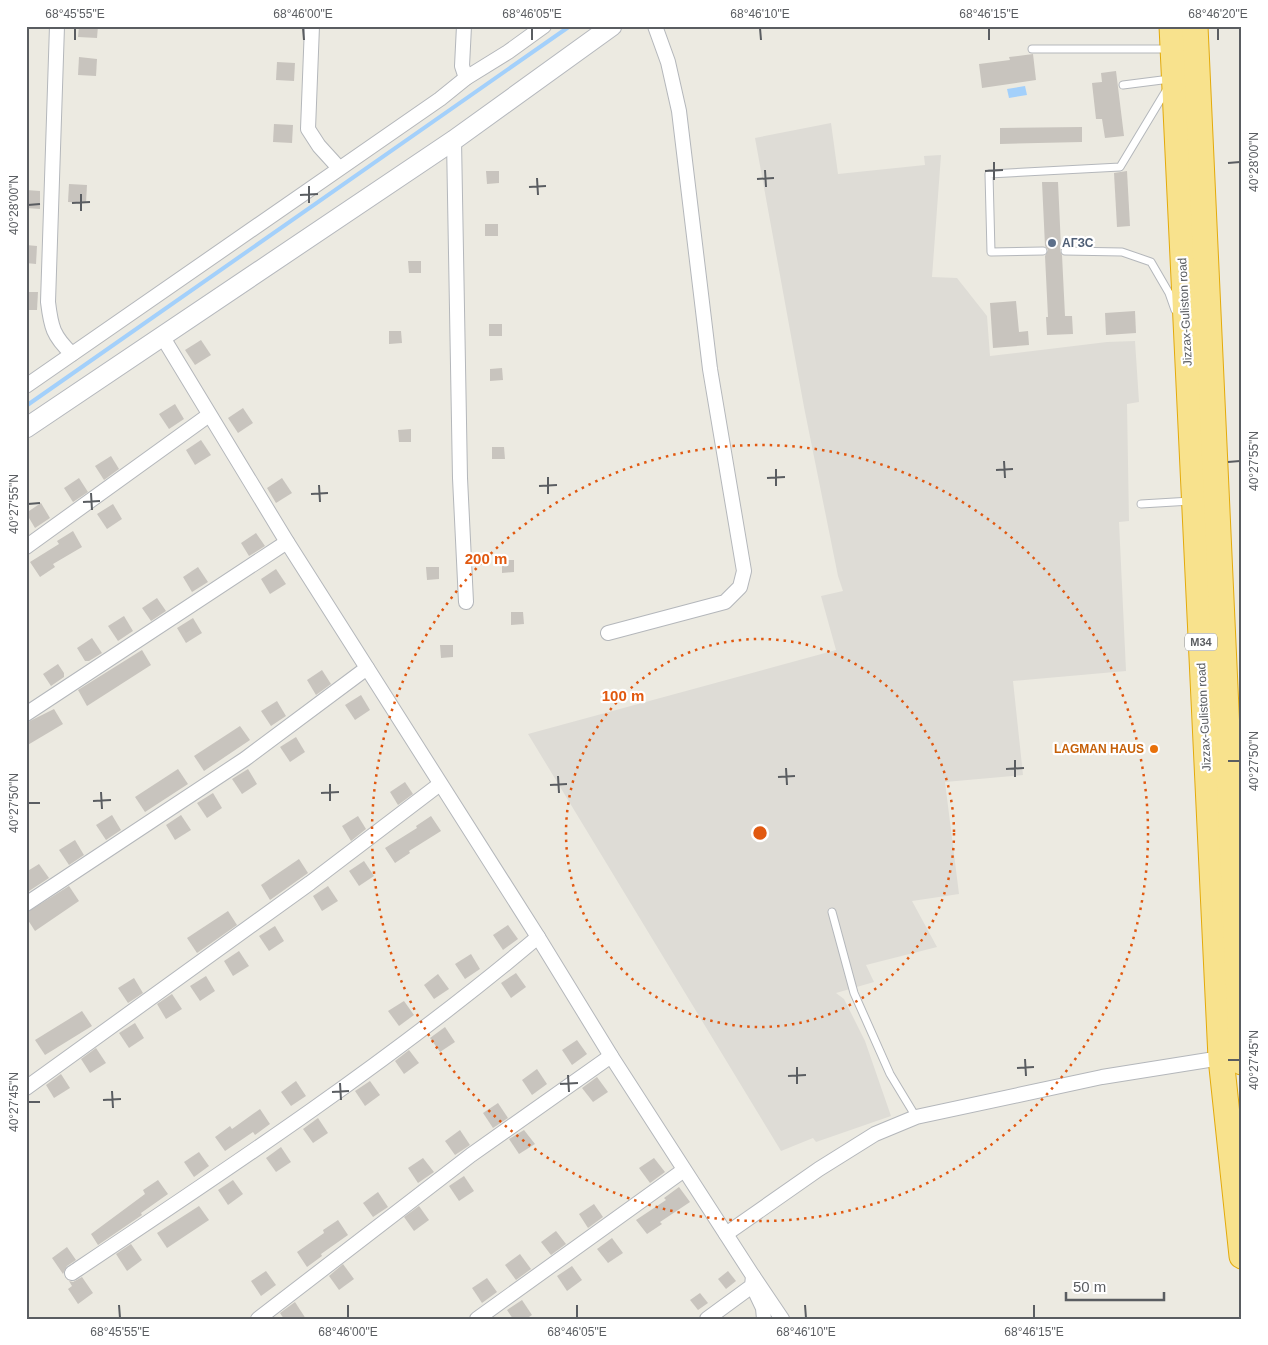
<svg xmlns="http://www.w3.org/2000/svg" width="1268" height="1345" font-family="Arial,sans-serif">
<rect width="100%" height="100%" fill="#eceae1"/>
<path fill="#dedcd6" d="M831,123L838,174L925,165L924,156L941,155L932,277L957,278L987,316L990,356L1107,342L1135,341L1139,402L1127,404L1129,521L1119,522L1126,671L1013,681L1023,775L945,782L959,894L912,901L937,947L866,965L874,982L836,993L844,999L865,1041L891,1116L816,1142L813,1138L781,1151L528,734L836,650L821,596L843,591L838,576L804,407L755,138Z"/>
<path fill="#a3d0fb" d="M1025,86L1027,95L1009,98L1007,89Z"/>
<g fill="none" stroke-linecap="round" stroke-linejoin="round">
<path stroke="#a3d0fb" stroke-width="4" d="M26,406L570,26"/>
</g>
<g fill="#c8c4be">
<path d="M79,26H98L97,38L78,37Z"/>
<path d="M1033,54L1036,80L982,88L979,64L1010,60L1009,57Z"/>
<path d="M79,57L97,59L96,76L78,75Z"/>
<path d="M277,62L295,63L294,81L276,80Z"/>
<path d="M1116,71L1124,136L1105,138L1102,119H1096L1092,83L1102,82L1101,73Z"/>
<path d="M274,124L293,125L292,143L273,142Z"/>
<path d="M1082,127V142L1000,144V128Z"/>
<path d="M486,171H499V183L487,184Z"/>
<path d="M1127,171L1130,226L1117,227L1114,173Z"/>
<path d="M1042,182H1058L1061,247L1060,251L1062,255L1065,316H1072L1073,334L1047,335L1046,317H1048L1045,256L1048,250L1045,246Z"/>
<path d="M69,184L87,185L86,203L68,202Z"/>
<path d="M26,190L40,191V209L26,208Z"/>
<rect x="485" y="224" width="13" height="12"/>
<path d="M26,245L37,246L36,264L26,263Z"/>
<path d="M408,261H421V273H409Z"/>
<path d="M26,292H38L37,310H26Z"/>
<path d="M1016,301L1019,332L1028,331L1029,345L993,348L990,303Z"/>
<path d="M1135,311L1136,333L1106,335L1105,313Z"/>
<rect x="489" y="324" width="13" height="12"/>
<path d="M389,331H401L402,343L389,344Z"/>
<path d="M201,340L211,355L195,365L185,350Z"/>
<path d="M502,368L503,380L490,381V369Z"/>
<path d="M175,404L184,419L169,429L159,414Z"/>
<path d="M243,408L253,423L238,433L228,418Z"/>
<path d="M411,429V442H399L398,430Z"/>
<path d="M201,440L211,455L195,465L186,450Z"/>
<path d="M492,447H504L505,459H492Z"/>
<path d="M111,456L119,469L104,480L95,466Z"/>
<path d="M79,478L88,492L73,502L64,488Z"/>
<path d="M282,478L292,493L276,503L267,488Z"/>
<path d="M41,503L50,518L35,528L26,513Z"/>
<path d="M113,504L122,519L107,529L97,514Z"/>
<path d="M73,531L82,547L53,564L55,567L40,577L30,562L59,544L57,541Z"/>
<path d="M256,533L265,546L249,556L241,543Z"/>
<path d="M502,560H514V572L502,573Z"/>
<path d="M198,567L208,582L192,592L183,577Z"/>
<path d="M426,567H439V579L427,580Z"/>
<path d="M276,569L286,584L270,594L261,579Z"/>
<path d="M157,598L166,611L151,621L142,608Z"/>
<path d="M511,612H523L524,624L511,625Z"/>
<path d="M124,616L133,631L118,641L108,626Z"/>
<path d="M193,618L202,633L186,643L177,628Z"/>
<path d="M92,638L102,653L89,661H85L77,648Z"/>
<path d="M440,645H453V657L441,658Z"/>
<path d="M142,650L151,665L87,706L78,690Z"/>
<path d="M58,664L64,673V677L51,686L43,674Z"/>
<path d="M322,670L331,684L316,695L307,680Z"/>
<path d="M361,695L370,710L355,720L345,705Z"/>
<path d="M277,701L286,716L271,726L261,711Z"/>
<path d="M54,709L63,724L26,746V723Z"/>
<path d="M240,726L250,740L204,771L194,756Z"/>
<path d="M296,737L305,752L290,762L280,747Z"/>
<path d="M178,769L188,784L145,812L135,797Z"/>
<path d="M248,769L257,784L242,794L232,779Z"/>
<path d="M405,782L413,794L398,805L390,792Z"/>
<path d="M213,793L222,808L207,818L197,803Z"/>
<path d="M112,815L121,830L106,840L96,825Z"/>
<path d="M181,815L191,830L175,840L166,825Z"/>
<path d="M358,816L366,829L351,841L342,826Z"/>
<path d="M431,816L441,831L409,851L410,853L395,863L385,848L417,828L416,826Z"/>
<path d="M75,840L84,855L69,865L59,850Z"/>
<path d="M299,859L308,873L270,900L261,885Z"/>
<path d="M364,861L374,876L359,886L349,871Z"/>
<path d="M39,864L49,878L26,893V872Z"/>
<path d="M69,886L79,901L35,931L26,917V913Z"/>
<path d="M328,886L338,901L322,911L313,896Z"/>
<path d="M228,911L237,925L197,953L187,938Z"/>
<path d="M508,925L518,939L503,950L493,935Z"/>
<path d="M275,926L284,941L269,951L259,936Z"/>
<path d="M239,951L249,966L233,976L224,961Z"/>
<path d="M471,954L480,969L465,979L455,964Z"/>
<path d="M516,973L526,987L511,998L501,983Z"/>
<path d="M438,974L449,989L434,999L424,985Z"/>
<path d="M206,976L215,991L200,1001L190,986Z"/>
<path d="M134,978L143,993L128,1003L118,988Z"/>
<path d="M172,994L182,1009L166,1019L157,1004Z"/>
<path d="M404,1001L414,1015L399,1026L388,1011Z"/>
<path d="M82,1011L92,1026L45,1055L35,1040Z"/>
<path d="M135,1023L144,1038L129,1048L119,1033Z"/>
<path d="M445,1027L455,1042L440,1052L430,1038Z"/>
<path d="M577,1040L587,1054L572,1065L562,1050Z"/>
<path d="M96,1048L106,1063L90,1073L81,1059Z"/>
<path d="M409,1050L419,1063L404,1074L395,1061Z"/>
<path d="M537,1069L547,1084L532,1095L522,1080Z"/>
<path d="M61,1074L70,1088L54,1098L46,1085Z"/>
<path d="M597,1077L608,1092L593,1102L582,1088Z"/>
<path d="M296,1081L306,1096L291,1106L281,1092Z"/>
<path d="M370,1081L380,1095L365,1106L355,1091Z"/>
<path d="M498,1103L508,1118L493,1128L483,1113Z"/>
<path d="M260,1109L270,1124L255,1135L253,1132L225,1151L215,1137L230,1126L232,1129Z"/>
<path d="M318,1118L328,1133L313,1143L303,1129Z"/>
<path d="M460,1130L470,1145L455,1155L445,1141Z"/>
<path d="M524,1130L535,1144L519,1154L509,1139Z"/>
<path d="M281,1147L291,1162L276,1172L266,1158Z"/>
<path d="M199,1152L209,1166L194,1177L184,1162Z"/>
<path d="M423,1158L434,1172L418,1183L408,1168Z"/>
<path d="M654,1158L665,1172L650,1183L639,1168Z"/>
<path d="M464,1176L474,1191L459,1201L449,1186Z"/>
<path d="M158,1180L168,1194L141,1213L142,1215L98,1245L91,1234L145,1194L143,1190Z"/>
<path d="M233,1180L243,1194L228,1205L218,1190Z"/>
<path d="M679,1187L690,1202L660,1222L662,1224L647,1234L636,1220L666,1200L664,1198Z"/>
<path d="M378,1192L388,1207L373,1217L363,1203Z"/>
<path d="M594,1204L603,1217L588,1228L579,1214Z"/>
<path d="M199,1206L209,1220L167,1248L157,1233Z"/>
<path d="M419,1206L429,1220L414,1231L404,1217Z"/>
<path d="M338,1220L348,1235L321,1254L322,1256L307,1267L297,1252L324,1233L323,1230Z"/>
<path d="M556,1231L566,1244L551,1255L541,1242Z"/>
<path d="M612,1238L623,1253L608,1263L597,1249Z"/>
<path d="M131,1244L142,1260L127,1271L116,1254Z"/>
<path d="M67,1247L76,1260L67,1266L63,1274L52,1258Z"/>
<path d="M520,1254L531,1269L516,1280L505,1265Z"/>
<path d="M343,1264L354,1279L339,1290L329,1276Z"/>
<path d="M572,1266L582,1280L567,1291L557,1276Z"/>
<path d="M266,1271L276,1285L261,1296L251,1281Z"/>
<path d="M728,1271L736,1281L726,1289L718,1279Z"/>
<path d="M82,1277L93,1293L78,1304L68,1289L72,1286L69,1281L73,1282Z"/>
<path d="M487,1278L497,1292L482,1303L472,1288Z"/>
<path d="M700,1293L708,1303L698,1310L690,1300Z"/>
<path d="M522,1300L532,1315L526,1319H513L507,1310Z"/>
<path d="M295,1302L306,1319H284L280,1313Z"/>
</g>
<g fill="none" stroke-linecap="round" stroke-linejoin="round">
<defs>
<g id="lane">
<path d="M1032,49H1169"/>
<path d="M1123,85L1170,79"/>
<path d="M1043,251L991,252L989,174L1120,167L1167,89"/>
<path d="M1065,251L1122,252L1151,262L1169,293L1175,310"/>
<path d="M1141,504L1191,501"/>
<path d="M832,912L854,993L890,1074L916,1117"/>
</g>
<g id="street">
<path d="M57,26L48,302C51,327 53,336 72,354"/>
<path d="M312,26L308,129L319,146L339,168"/>
<path d="M464,26L462,66L466,78"/>
<path d="M454,140L460,478L466,602"/>
<path d="M162,336L287,542L538,937L611,1056L753,1276L752,1286L707,1319"/>
<path d="M26,386L440,99L466,78L508,52L544,26"/>
<path d="M26,547L209,415"/>
<path d="M608,633L725,602L740,587L744,571L710,369L679,111L668,62L655,26"/>
<path d="M26,714L287,542"/>
<path d="M26,904L245,759L367,668"/>
<path d="M26,1088L310,883L440,784"/>
<path d="M726,1234L819,1169L875,1134L916,1117L1102,1077L1221,1058"/>
<path d="M72,1273C231,1167 392,1060 538,937"/>
<path d="M753,1276L782,1319"/>
<path d="M754,1289L763,1308L764,1319"/>
<path d="M258,1319L471,1155L611,1056"/>
<path d="M477,1319L684,1170"/>
</g>
<path id="secondary" d="M26,428L454,140L612,26"/>
<g id="highway">
<path d="M1172,26L1221,1058L1242,1256"/>
<path d="M1195,26L1242,1062"/>
</g>
</defs>
<use href="#lane" stroke="#b4b7bb" stroke-width="9"/>
<use href="#street" stroke="#b4b7bb" stroke-width="16"/>
<use href="#secondary" stroke="#b5b8bd" stroke-width="21"/>
<use href="#highway" stroke="#e3aa0b" stroke-width="27"/>
<use href="#lane" stroke="#fff" stroke-width="7"/>
<use href="#street" stroke="#fff" stroke-width="14"/>
<use href="#secondary" stroke="#fff" stroke-width="19"/>
<use href="#highway" stroke="#f8e28d" stroke-width="25"/>
</g>
<path fill="none" stroke="#5a5d61" stroke-width="2" d="M75,28V40M303,28L304,40M532,28V40M760,28L761,40M989,28V40M1218,28V40M994,162V180M1228,163L1240,162M765,170L766,187M985,171L1003,170M537,178L538,195M757,179L774,178M309,186V203M529,187L546,186M81,194V211M300,195L318,194M72,203L90,202M28,205L40,204M1004,461L1005,478M1228,462L1240,461M776,469V486M996,470L1013,469M548,477V494M767,478L785,477M319,485L320,502M539,486L557,485M91,493L92,510M311,494L328,493M83,502L100,501M28,504L40,503M1015,760V777M1228,761H1240M786,768L787,785M1006,769L1024,768M558,776L559,793M778,777L795,776M330,784V801M550,785L567,784M101,792L102,809M321,793L339,792M93,801L111,800M28,803H40M1025,1059L1026,1076M1228,1060H1240M797,1067V1084M1017,1068L1034,1067M568,1075L569,1092M788,1076L806,1075M340,1083L341,1100M560,1084L578,1083M112,1091L113,1108M332,1092L349,1091M103,1100L121,1099M28,1102H40M119,1305L120,1318M348,1305V1318M577,1305V1318M805,1305L806,1318M1034,1305V1318"/>
<g fill="none" stroke="#e15910" stroke-width="2.5" stroke-dasharray="2.5 5">
<circle cx="760" cy="833" r="194"/>
<circle cx="760" cy="833" r="388"/>
</g>
<circle fill="#5c6f8a" stroke="#fff" stroke-width="2" cx="1052" cy="243" r="5"/>
<circle fill="#e8710a" stroke="#fff" stroke-width="2" cx="1154" cy="749" r="5"/>
<g text-anchor="middle" stroke-width="4.5" stroke-linejoin="round" paint-order="stroke">
<rect fill="#fff" stroke="#8c8e90" stroke-width="1" x="1185" y="633.5" width="32" height="17" rx="4"/>
<g font-size="11" font-weight="bold" fill="#5a5d61">
<text x="1201" y="646">M34</text>
</g>
<g font-size="12" font-weight="bold" fill="#4e5e75" stroke="#fff" text-anchor="start">
<text x="1062" y="247">АГЗС</text>
</g>
<g font-size="12" fill="#5a5d61" stroke="#fff">
<text transform="translate(1185 312) rotate(-93)" y="4">Jizzax-Guliston road</text>
<text transform="translate(1204 717) rotate(-93)" y="4">Jizzax-Guliston road</text>
</g>
<g font-size="12" font-weight="bold" fill="#c56008" stroke="#fff" text-anchor="end">
<text x="1144" y="753">LAGMAN HAUS</text>
</g>
</g>
<circle cx="760" cy="833" r="8" fill="#e15910" stroke="#fff" stroke-width="2.5"/>
<g font-size="15" text-anchor="middle" font-weight="bold" fill="#e15910" stroke="#fff" stroke-width="4.5" stroke-linejoin="round" paint-order="stroke">
<text x="486" y="564">200 m</text>
<text x="623" y="701">100 m</text>
</g>
<rect width="1268" height="1345" fill="none" stroke="#ffffff" stroke-width="55"/>
<path d="M1066 1292v8h98v-8" fill="none" stroke="#5a5d61" stroke-width="2.5"/>
<text x="1073" y="1292" font-size="15" fill="#5a5d61" stroke="#ffffff" stroke-width="4" paint-order="stroke">50 m</text>
<rect x="28" y="28" width="1212" height="1290" fill="none" stroke="#5a5d61" stroke-width="2"/>
<g font-size="12" text-anchor="middle" fill="#5a5d61">
<text x="75" y="18">68°45'55"E</text>
<text x="303" y="18">68°46'00"E</text>
<text x="532" y="18">68°46'05"E</text>
<text x="760" y="18">68°46'10"E</text>
<text x="989" y="18">68°46'15"E</text>
<text x="1218" y="18">68°46'20"E</text>
<text transform="translate(1254 162) rotate(-90)" y="4">40°28'00"N</text>
<text transform="translate(14 205) rotate(-90)" y="4">40°28'00"N</text>
<text transform="translate(1254 461) rotate(-90)" y="4">40°27'55"N</text>
<text transform="translate(14 504) rotate(-90)" y="4">40°27'55"N</text>
<text transform="translate(1254 761) rotate(-90)" y="4">40°27'50"N</text>
<text transform="translate(14 803) rotate(-90)" y="4">40°27'50"N</text>
<text transform="translate(1254 1060) rotate(-90)" y="4">40°27'45"N</text>
<text transform="translate(14 1102) rotate(-90)" y="4">40°27'45"N</text>
<text x="120" y="1336">68°45'55"E</text>
<text x="348" y="1336">68°46'00"E</text>
<text x="577" y="1336">68°46'05"E</text>
<text x="806" y="1336">68°46'10"E</text>
<text x="1034" y="1336">68°46'15"E</text>
</g>
</svg>
